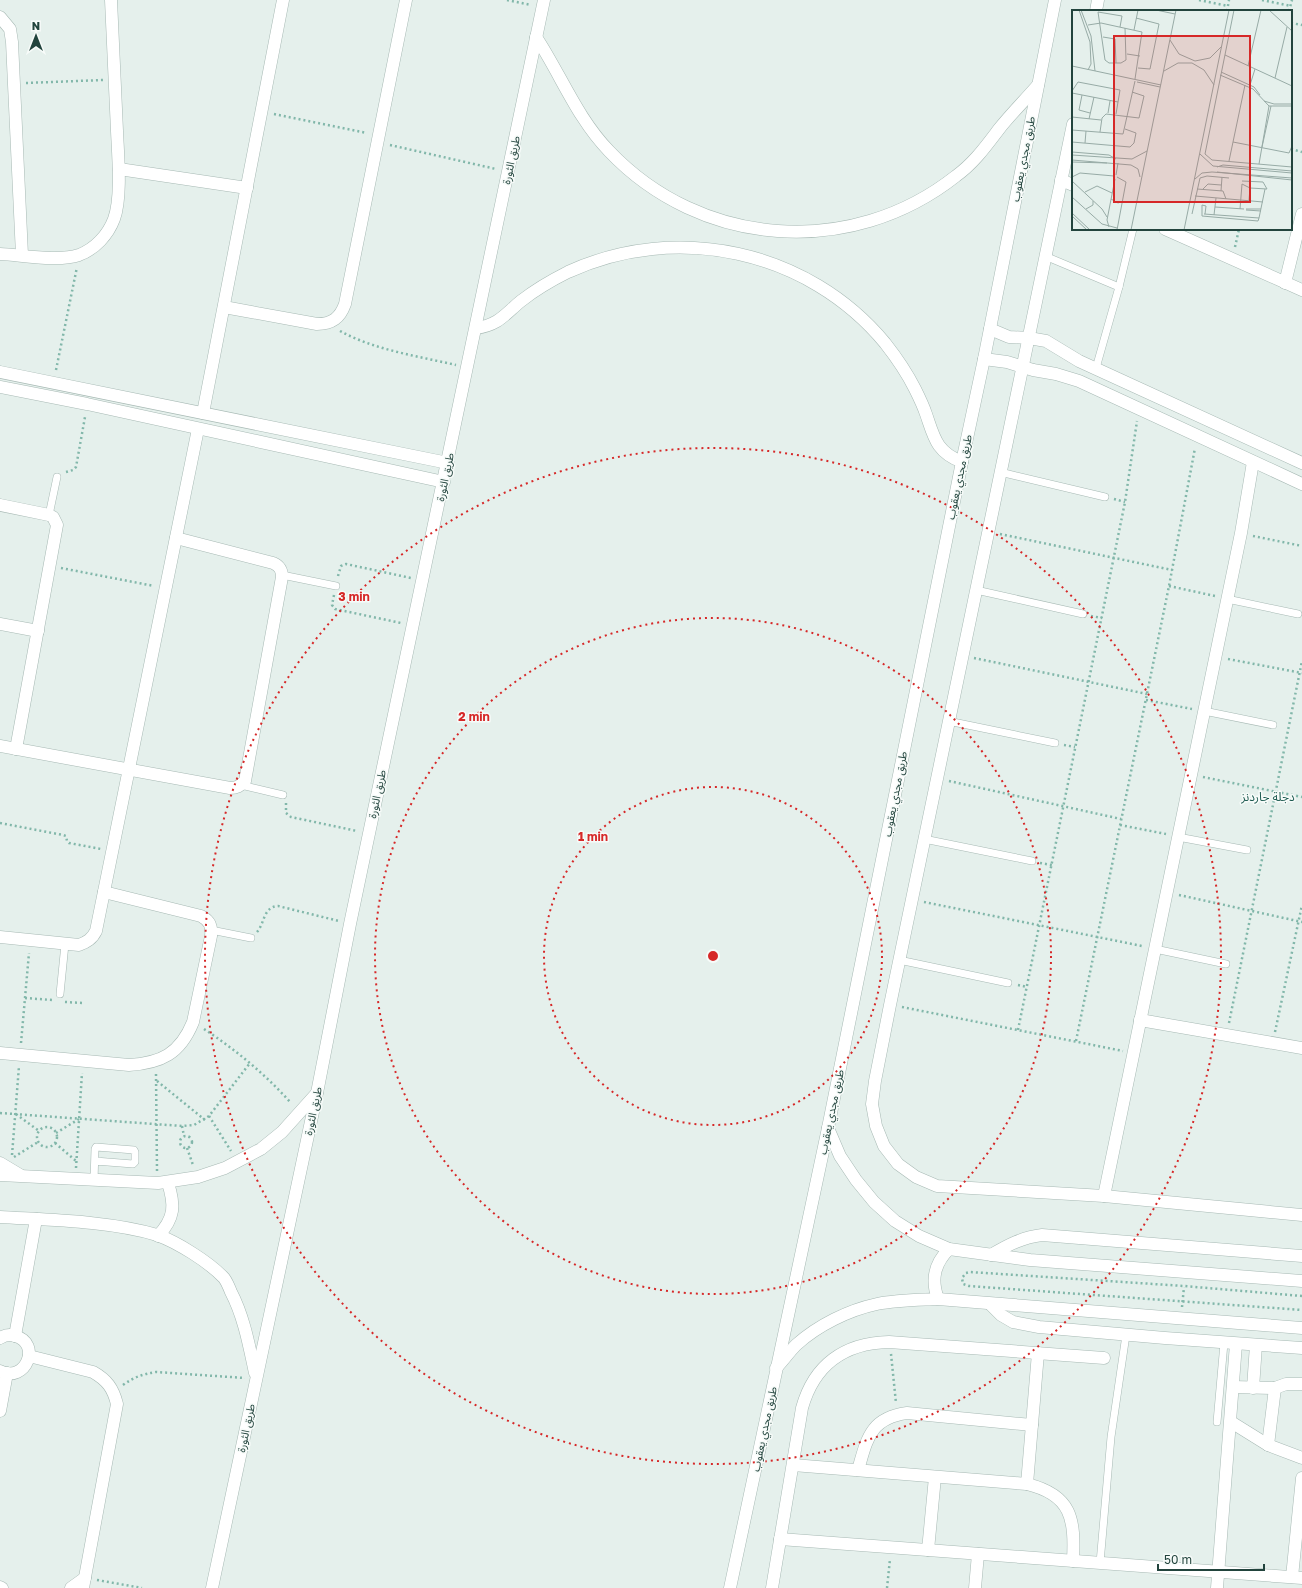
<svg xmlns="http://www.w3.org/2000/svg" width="1302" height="1588" font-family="'Golos Text','Noto Sans Arabic',sans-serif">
<rect width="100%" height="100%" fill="#e5f0ec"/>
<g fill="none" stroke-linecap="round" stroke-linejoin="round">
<defs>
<g id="service">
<path d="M1045,256L1119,287"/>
<path d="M1096,368L1119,287L1133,229"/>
<path d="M1000,472L1105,497"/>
<path d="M49,515L57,477"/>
<path d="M282,575L336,586"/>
<path d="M976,590L1083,614"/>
<path d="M1227,599L1298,614"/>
<path d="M1204,711L1273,725"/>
<path d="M948,721L1055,743"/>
<path d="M241,785L283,795"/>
<path d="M1178,837L1247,850"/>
<path d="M924,839L1032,861"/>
<path d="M211,930L251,938"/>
<path d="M1155,949L1226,964"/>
<path d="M899,960L1008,983"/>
<path d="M60,994L65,944"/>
<path d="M94,1181L95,1149L96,1147L134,1150L135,1152V1162L133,1164L95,1161"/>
<path d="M1217,1422L1224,1343"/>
<path d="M1100,1563L1111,1437L1126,1335"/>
</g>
<g id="minor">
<path d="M1096,11L1098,0"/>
<path d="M0,17L10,29L12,42L22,255"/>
<path d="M536,37C561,75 577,118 609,151C701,248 851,259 956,176C974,163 986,146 999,129C1011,114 1025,100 1038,85"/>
<path d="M1073,124L890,1005L875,1081L872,1104L876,1126L884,1146L898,1164L916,1177L937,1186L1104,1196L1302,1215"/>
<path d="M119,169L247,188"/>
<path d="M1061,180L1073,185"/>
<path d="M1165,229L1302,290"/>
<path d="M0,254C22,255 58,262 79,255C95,249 108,235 114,219C122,197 118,155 117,131C115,87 113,44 111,0"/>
<path d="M1285,283L1302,214"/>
<path d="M224,307L317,324C332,324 340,318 345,304L406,0"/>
<path d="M476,328C499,325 505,314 521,301C535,290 552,280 568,272C676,222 808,250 885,343C896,357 907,373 915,389C919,397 923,405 926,414C934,437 936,452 962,462"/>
<path d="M990,329L1009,337L1029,338L1046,341L1079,361L1302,463"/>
<path d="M984,359L1007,362L1033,370L1056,374L1079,381L1302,484"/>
<path d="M0,372L448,463"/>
<path d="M0,387L87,404L444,482"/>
<path d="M203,413L283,0"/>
<path d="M0,505L49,515L53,517L57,525L16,749"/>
<path d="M0,624L38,631"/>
<path d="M0,746L230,788C237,788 240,786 245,781L282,577C282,570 280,566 273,563L176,538"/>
<path d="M0,937L79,945C87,942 92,939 96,931L198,429"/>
<path d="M1140,1020L1302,1048"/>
<path d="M0,1053L129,1065C161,1063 180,1054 193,1022L211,936C212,926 210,921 201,916L104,892"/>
<path d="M828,1128L840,1156L856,1180L874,1202L895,1221L919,1236L949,1249L1030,1260L1302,1281"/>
<path d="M0,1163L20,1175"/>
<path d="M0,1175L158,1183L198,1177L225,1168L261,1149L282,1132L317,1093"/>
<path d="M1104,1196L1241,533L1253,462"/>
<path d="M0,1217C49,1220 110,1221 157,1235C177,1242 209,1262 224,1278C227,1282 229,1287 231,1292C244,1317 249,1345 255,1373"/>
<path d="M158,1236C175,1218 175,1205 168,1183"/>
<path d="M991,1255C1008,1245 1023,1237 1042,1235L1302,1256"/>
<path d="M938,1299C931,1280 934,1264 949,1249"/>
<path d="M990,1304L1001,1315L1013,1322L1039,1327L1165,1338L1302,1348"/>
<path d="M15,1336L36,1219"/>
<path d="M0,1338C5,1335 10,1334 15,1336C42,1343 26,1384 0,1371"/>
<path d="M29,1356L93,1372C107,1380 113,1388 117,1404L83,1588"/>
<path d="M776,1368C783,1361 789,1352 796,1345C818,1325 849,1310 877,1304C897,1300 918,1300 938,1299L1302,1328"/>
<path d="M1233,1387L1275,1388L1286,1384H1302"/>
<path d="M1253,1388L1256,1345"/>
<path d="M0,1411L7,1373"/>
<path d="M1231,1422L1268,1445L1302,1458"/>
<path d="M1268,1445L1275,1388"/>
<path d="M793,1465L1027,1484C1072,1495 1075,1519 1073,1561"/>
<path d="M858,1470C867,1439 870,1418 907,1413L1032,1425"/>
<path d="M1027,1484L1038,1353"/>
<path d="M780,1539L1302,1578"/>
<path d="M928,1550L935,1477"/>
<path d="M1292,1577L1302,1478"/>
<path d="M0,1587L2,1588"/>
<path d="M71,1588L85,1578"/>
<path d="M212,1588L317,1093L350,924L544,0"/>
<path d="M772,1588L802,1408C814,1365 844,1343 889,1342L1104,1358"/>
<path d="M975,1588L978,1554"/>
<path d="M1217,1588L1236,1344"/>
</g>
<path id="tertiary" d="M730,1588L828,1128L962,462L984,359L1055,0"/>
</defs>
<use href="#service" stroke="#a7b9b4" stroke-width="8"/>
<use href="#minor" stroke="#a7b9b4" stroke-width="13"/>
<use href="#tertiary" stroke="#a7b9b4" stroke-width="13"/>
<g stroke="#82b7aa" stroke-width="2.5" stroke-dasharray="2 3" stroke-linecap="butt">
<path d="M507,0L531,5"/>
<path d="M1199,0L1228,6"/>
<path d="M1262,0L1291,6"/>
<path d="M1227,11L1229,0"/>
<path d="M1289,11L1292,0"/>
<path d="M1291,23L1302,25"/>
<path d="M26,83L103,80"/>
<path d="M274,114L367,133"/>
<path d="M390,145L496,169"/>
<path d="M1291,149L1302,152"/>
<path d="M1235,247L1239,229"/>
<path d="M340,331C375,350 417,356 456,365"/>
<path d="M56,370L77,267"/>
<path d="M66,472L73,470L76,467L85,417"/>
<path d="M1114,499L1125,502"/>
<path d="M1000,534L1172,570"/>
<path d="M1253,536L1302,546"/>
<path d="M61,568L154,586"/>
<path d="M338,576L341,566L346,564L411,578"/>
<path d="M1169,586L1215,596"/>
<path d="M334,595L332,605L335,609L401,623"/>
<path d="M1091,616L1102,618"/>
<path d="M974,658L1147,694"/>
<path d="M1228,659L1302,673"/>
<path d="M1146,700L1192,709"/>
<path d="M1064,745L1075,747"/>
<path d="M1203,777L1302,797"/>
<path d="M949,781L1121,819"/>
<path d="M286,803V813L291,817L357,831"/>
<path d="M0,823L63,835L66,836L67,841L69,843L101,849"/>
<path d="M1120,825L1166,834"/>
<path d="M1040,863L1052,865"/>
<path d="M1179,895L1302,922"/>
<path d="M924,902L1142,946"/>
<path d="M257,932C265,923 263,907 278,906L339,921"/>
<path d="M1018,985L1027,987"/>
<path d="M25,998L52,1000"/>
<path d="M65,1002L83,1003"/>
<path d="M902,1007L1123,1051"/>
<path d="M1229,1023L1302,661"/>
<path d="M204,1029C236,1050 265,1074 291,1103"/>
<path d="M1018,1030L1125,502L1137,421"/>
<path d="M1275,1032L1302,905"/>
<path d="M1076,1041L1169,586L1195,448"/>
<path d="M21,1043L29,953"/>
<path d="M156,1074L157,1171"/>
<path d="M157,1081L205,1120"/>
<path d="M0,1113L182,1126L194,1125L209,1116L250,1063"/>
<path d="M16,1114L39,1131"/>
<path d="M209,1116L231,1151"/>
<path d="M182,1126L184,1136"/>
<circle cx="47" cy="1137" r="10"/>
<path d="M56,1133L79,1119"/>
<circle cx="186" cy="1142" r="6"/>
<path d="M55,1143L76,1161"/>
<path d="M187,1148L193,1165"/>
<path d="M12,1155L19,1066"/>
<path d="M14,1157L38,1142"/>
<path d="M76,1168L82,1073"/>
<path d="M1302,1296L1184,1286L970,1272L966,1273L962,1278L963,1284L969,1286L1302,1310"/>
<path d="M1182,1307L1184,1287"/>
<path d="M891,1354L896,1403"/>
<path d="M123,1385C134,1377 143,1374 156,1372L245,1378"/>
<path d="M97,1580L142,1588"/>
<path d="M887,1588L890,1559"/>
</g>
<use href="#service" stroke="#fff" stroke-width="7"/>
<use href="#minor" stroke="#fff" stroke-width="12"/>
<use href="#tertiary" stroke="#fff" stroke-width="12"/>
</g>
<g fill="none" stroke="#d62828" stroke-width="2" stroke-dasharray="2 4">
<circle cx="713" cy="956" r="169"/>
<circle cx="713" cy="956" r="338"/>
<circle cx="713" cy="956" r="508"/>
</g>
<g text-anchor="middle" stroke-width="3" stroke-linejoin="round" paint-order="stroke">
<g font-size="11" fill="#22443d" stroke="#f7fbf9">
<text transform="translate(1023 159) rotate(-79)" y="4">طريق مجدي يعقوب</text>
<text transform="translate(511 160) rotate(-78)" y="4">طريق الثورة</text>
<text transform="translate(445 477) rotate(-78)" y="4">طريق الثورة</text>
<text transform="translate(959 477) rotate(-78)" y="4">طريق مجدي يعقوب</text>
<text transform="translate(377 794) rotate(-78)" y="4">طريق الثورة</text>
<text transform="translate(895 794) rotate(-79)" y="4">طريق مجدي يعقوب</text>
<text transform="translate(313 1111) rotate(-78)" y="4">طريق الثورة</text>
<text transform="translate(831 1112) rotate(-78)" y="4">طريق مجدي يعقوب</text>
<text transform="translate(246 1428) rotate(-78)" y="4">طريق الثورة</text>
<text transform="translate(764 1429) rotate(-78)" y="4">طريق مجدي يعقوب</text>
</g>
<g font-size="12" fill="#1b594f" stroke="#f7fbf9">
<text x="1268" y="801">دجلة جاردنز</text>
</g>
</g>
<g transform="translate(1072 10)">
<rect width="220" height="220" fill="#e5f0ec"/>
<path fill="none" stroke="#97aba6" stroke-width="1" d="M7,0L18,32L19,54L16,60M9,0L19,26L23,61M84,0L103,4M162,0L133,144L140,150L220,157M197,0L220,21M64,8L87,14L78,59L66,58M16,15L29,13L70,22L63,69M48,17L50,6L26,2L33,50L37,53H49L54,50L53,18M62,20L66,0M31,27L43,29L44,53M98,30L107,44L123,51L138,48L150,36M55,44L68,46M153,45L220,76M0,56L89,75M176,56L189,0M92,61L106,53H120L132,60L142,75M149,62L182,77L188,85M148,65L181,79L197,96H220M203,68L215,17M65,72L88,77M178,75L183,59M0,81L6,72L48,80L44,104M0,83L46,92M10,85L7,100L18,103M192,91L202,94H220M36,103L38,91M0,107L29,110M17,109L22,87M0,120L51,124L63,71M28,122L30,108L34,104L67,108L72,86L60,82M0,132L58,137L62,133L64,123L53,119M161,132L217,143L220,136M13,133L14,121M190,137L199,96M0,142L37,145L44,149M128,144L141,156L220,163M0,145L60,149L75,141M0,150L59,155L66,159L68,167M157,151L173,75M0,152L35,153M187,154L197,96M145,157L151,155L220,161M145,162L220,170M44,165L46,153M0,167L8,163L42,166M123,169L130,163L140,162L220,168M0,171L30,199L35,207M170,174L178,178L195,179L191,172L170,171M125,179L151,181L154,189M131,179L136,174L149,175M149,181L150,167M13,182L25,176L40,183M123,186L191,192M0,187L30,214L45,218M39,189L46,193L51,191M177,190L178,178M143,197L172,199M14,199L21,195V191M168,199L170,174M174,199H189M174,200L189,201M0,203L18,220M120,204L128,168L135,166L157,168M132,204L187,208M133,204L134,196L130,195V206L186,211L187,208M142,205L144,188M0,206L15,220M187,208L193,179M37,217L35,210L43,169M45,220L54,172L45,167M59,220L104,0M112,220L157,0"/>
<path fill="#d62828" fill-opacity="0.15" stroke="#d62828" stroke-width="2" d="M42,26H178V192H42Z"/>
<rect width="220" height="220" fill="none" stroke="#22443d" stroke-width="2"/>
</g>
<circle cx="713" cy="956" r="6" fill="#d62828" stroke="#f7fbf9" stroke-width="2"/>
<g font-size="12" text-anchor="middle" font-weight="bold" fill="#d62828" stroke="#f7fbf9" stroke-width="3" stroke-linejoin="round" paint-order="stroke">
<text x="354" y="601">3 min</text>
<text x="474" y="721">2 min</text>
<text x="593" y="841">1 min</text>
</g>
<g transform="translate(36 36)" stroke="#f7fbf9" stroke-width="3" paint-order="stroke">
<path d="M0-3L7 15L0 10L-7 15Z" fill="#22443d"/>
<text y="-6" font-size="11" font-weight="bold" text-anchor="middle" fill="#22443d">N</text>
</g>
<path d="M1158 1564v6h106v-6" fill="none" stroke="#22443d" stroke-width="2"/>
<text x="1164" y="1564" font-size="12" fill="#22443d" stroke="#f7fbf9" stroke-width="3" paint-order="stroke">50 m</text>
</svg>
